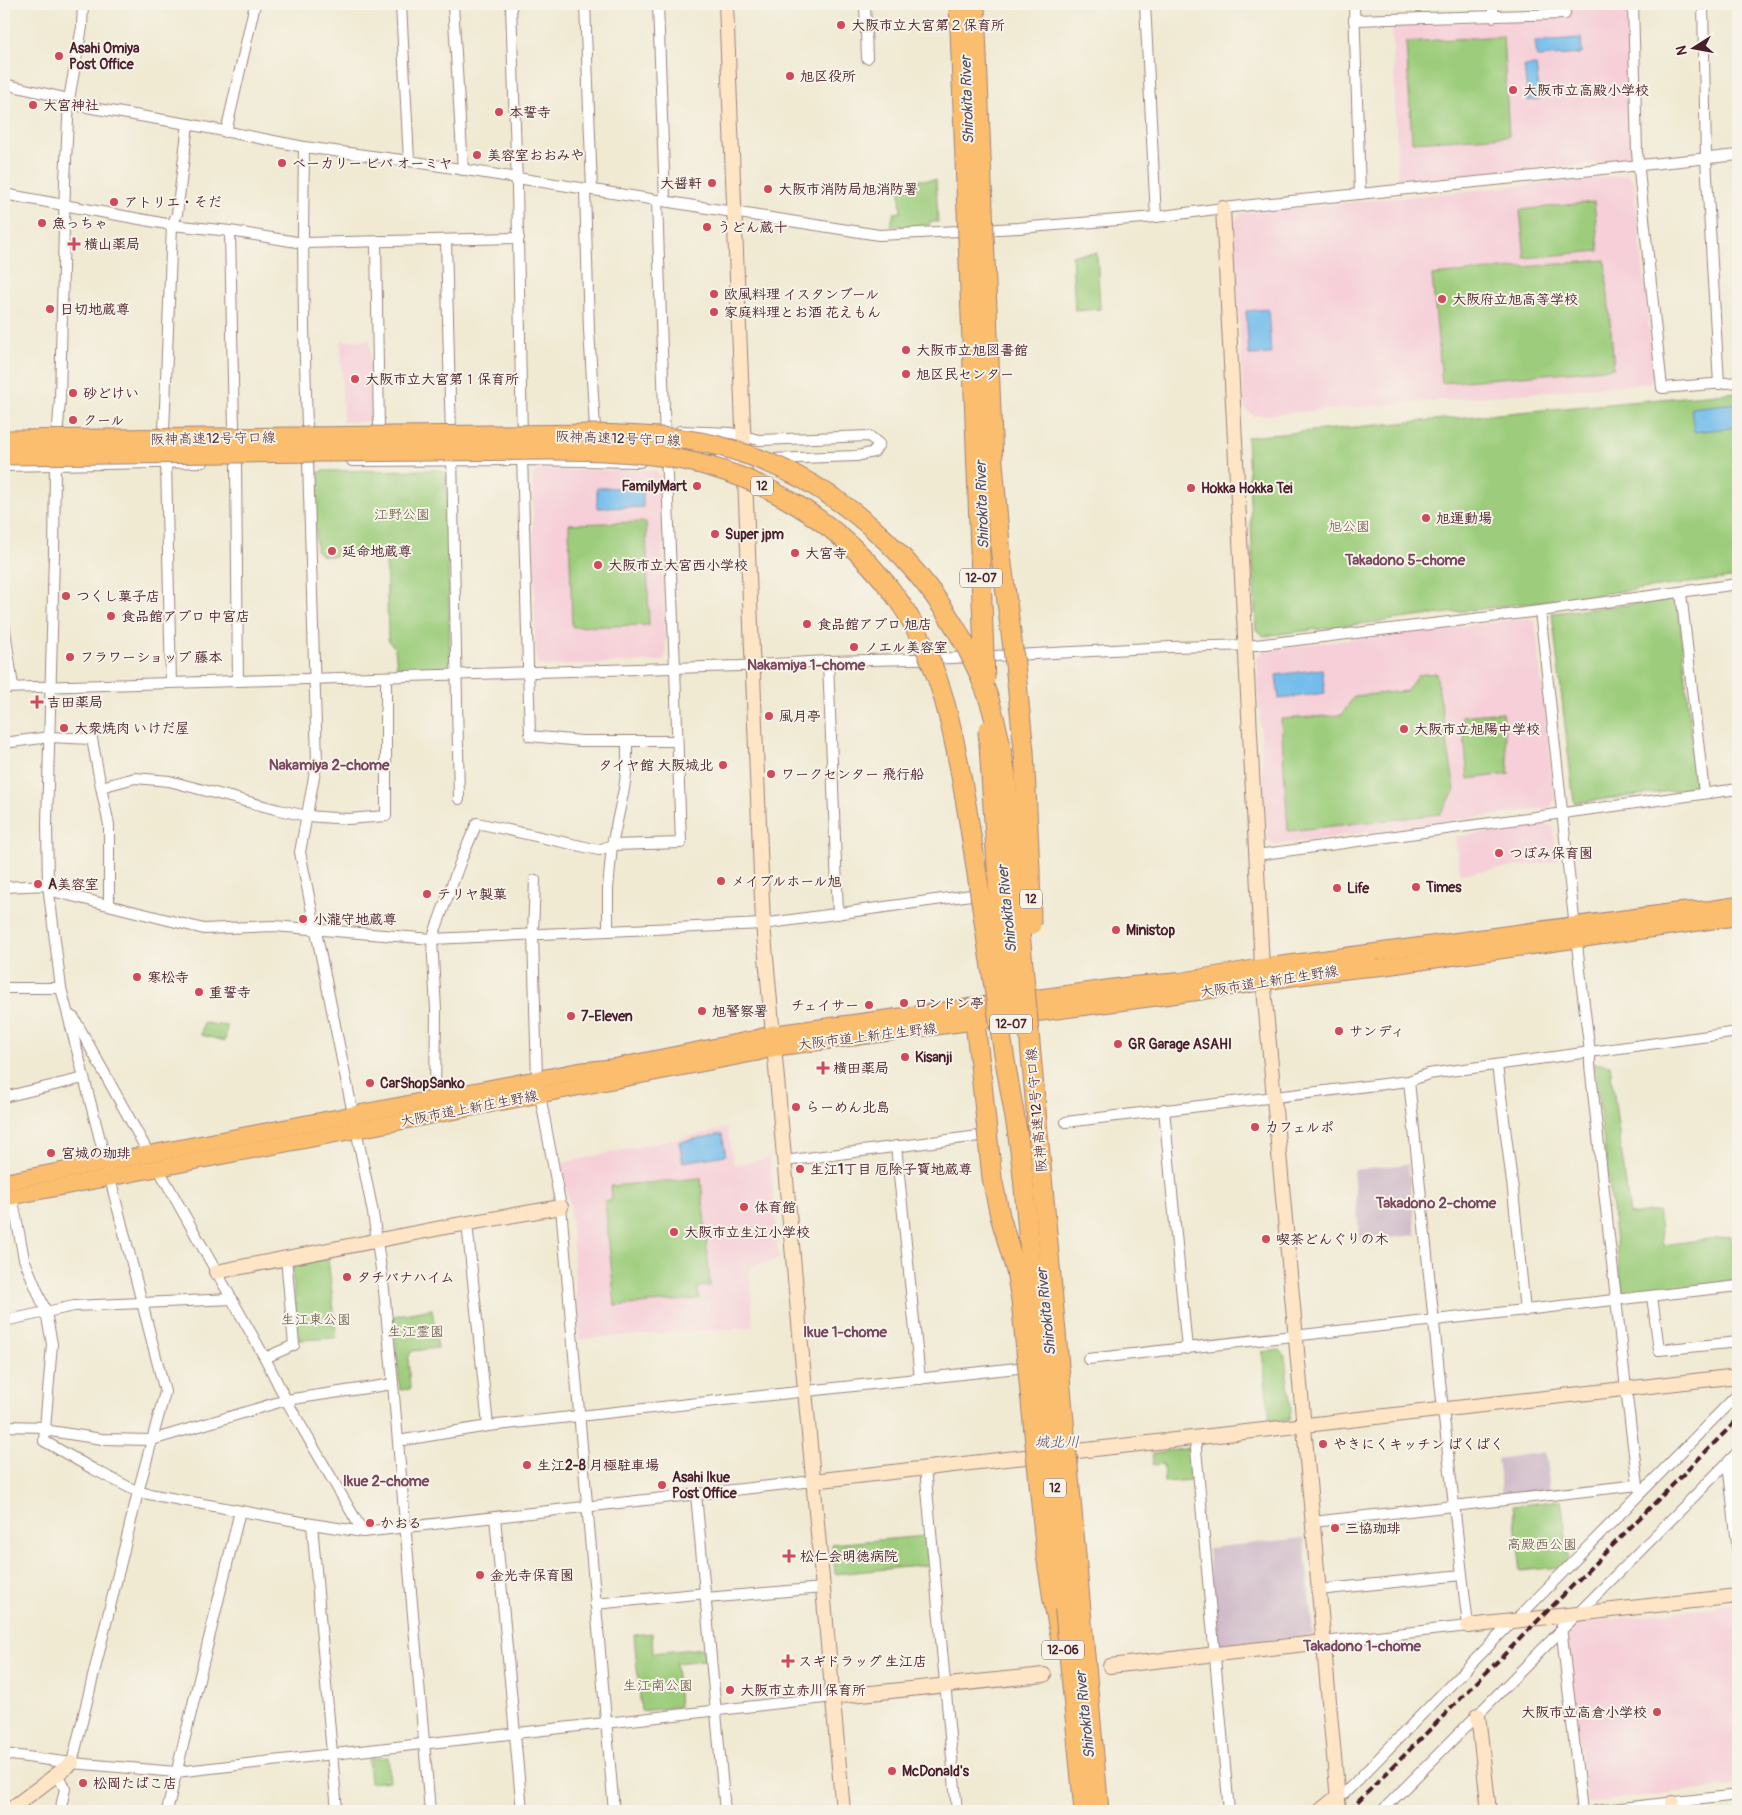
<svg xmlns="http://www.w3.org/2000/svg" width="1742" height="1815" font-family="Pangolin,'Klee One',sans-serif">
<rect width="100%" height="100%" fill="#f7f3e8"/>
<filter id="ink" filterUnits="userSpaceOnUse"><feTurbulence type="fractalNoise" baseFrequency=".02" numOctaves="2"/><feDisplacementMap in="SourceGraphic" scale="10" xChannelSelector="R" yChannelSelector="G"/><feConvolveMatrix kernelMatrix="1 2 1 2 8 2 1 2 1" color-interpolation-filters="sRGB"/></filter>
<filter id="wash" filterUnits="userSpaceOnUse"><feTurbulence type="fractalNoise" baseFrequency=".0096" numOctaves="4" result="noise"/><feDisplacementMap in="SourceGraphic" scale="20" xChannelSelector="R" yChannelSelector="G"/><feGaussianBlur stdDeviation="1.12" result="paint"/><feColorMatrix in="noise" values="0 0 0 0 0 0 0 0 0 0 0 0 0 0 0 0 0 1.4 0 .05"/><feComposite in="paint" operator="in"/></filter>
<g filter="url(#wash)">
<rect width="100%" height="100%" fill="#f0ead3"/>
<g fill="#f6cfd8">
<path d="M1569,4H1628L1632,154L1627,160L1398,182L1392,26L1569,17Z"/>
<path d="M1628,175L1634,181L1654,375L1649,383L1254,416L1244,407L1234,222L1242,213Z"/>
<path d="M370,340L372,417L367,421L343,422L341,341Z"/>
<path d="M538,470H655L660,475L666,656L662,661L541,666L536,661L532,475Z"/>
<path d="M1528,618L1535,621L1555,801L1548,808L1274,845L1266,838L1257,657L1264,650Z"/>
<path d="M1545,824L1553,827L1558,861L1460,874L1455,837Z"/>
<path d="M727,1128L734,1165L770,1158L779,1259L750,1267L753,1327L579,1339L570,1205L562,1163Z"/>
<path d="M1738,1604V1785L1587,1803L1567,1639L1571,1629L1579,1623Z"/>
</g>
<g fill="#d1bdca">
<path d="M1408,1164L1416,1235L1360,1241L1353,1170Z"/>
<path d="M1545,1452L1550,1490L1502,1497L1497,1459Z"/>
<path d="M1304,1538L1313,1636L1221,1646L1217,1641L1208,1548Z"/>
</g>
<g fill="#9dcd7b" stroke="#747653">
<path d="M1503,36L1509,136L1412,142L1406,42Z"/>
<path d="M899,180H936L938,222H930L928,226H890L894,213L901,212Z"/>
<path d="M1594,202L1599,251L1525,258L1520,210Z"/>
<path d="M1097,253L1100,309L1075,311L1072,255Z"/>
<path d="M1605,260L1614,368L1442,383L1432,275Z"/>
<path d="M1738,392V577L1264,636L1256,630L1247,437Z"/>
<path d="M441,470L446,475L450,662L445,668L397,669L395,648L388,640L386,556H322L316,550L315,477L321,471Z"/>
<path d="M646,522L649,625L572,627L569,524Z"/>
<path d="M1678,599L1696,788L1574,803L1552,613Z"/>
<path d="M1436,673L1455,790L1440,814L1288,831L1281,719L1342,715L1354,696L1407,691L1417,675Z"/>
<path d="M1502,712L1509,774L1468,779L1462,716Z"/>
<path d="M203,1023L227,1026L225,1041L201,1035Z"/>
<path d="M1594,1063L1610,1065L1630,1215L1658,1211L1663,1245L1731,1236L1737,1281L1629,1296L1622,1290Z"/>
<path d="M701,1178L710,1286L698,1287L699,1299L615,1306L605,1201L612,1200L611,1186Z"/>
<path d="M328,1258L337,1338L299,1340L292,1270L295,1264Z"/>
<path d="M432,1309L438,1348L412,1351L408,1358L410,1389L400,1390L393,1316Z"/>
<path d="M1280,1350L1285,1355L1291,1411L1289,1420L1270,1422L1262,1352Z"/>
<path d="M1191,1448L1193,1480L1164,1482L1163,1464L1153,1465L1152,1453Z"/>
<path d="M1561,1500L1569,1558L1560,1567L1521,1571L1513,1506Z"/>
<path d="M926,1536L928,1565L835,1574L832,1544Z"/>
<path d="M652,1633L653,1653L704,1648L705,1660L676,1663L679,1707L641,1711L634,1635Z"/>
<path d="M388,1757L390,1781L370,1783L368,1759Z"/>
</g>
<g fill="#73bdec" stroke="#5e6e8c">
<path d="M1581,38L1582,54L1537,57L1535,41Z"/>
<path d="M1536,65L1540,99L1528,101L1524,66Z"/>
<path d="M1268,309L1271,354L1249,355L1246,311Z"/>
<path d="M1735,403L1738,427L1694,432L1691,408Z"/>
<path d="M643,487V507L597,508V488Z"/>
<path d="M1322,669L1325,693L1279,699L1276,675Z"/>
<path d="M722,1134L726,1155L683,1162L679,1142Z"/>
</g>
</g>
<g filter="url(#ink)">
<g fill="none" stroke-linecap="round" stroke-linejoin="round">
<defs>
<g id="street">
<path d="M401,4L409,161"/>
<path d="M453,4L463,170"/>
<path d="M511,4L517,186L522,438"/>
<path d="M585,4L592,190"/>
<path d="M658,4L665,201"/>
<path d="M865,4L867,58"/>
<path d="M1145,4L1156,217"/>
<path d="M1354,4L1360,194"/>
<path d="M1493,4V17"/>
<path d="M1633,4L1637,152L1662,388L1738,382"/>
<path d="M1703,4L1706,159L1719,384"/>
<path d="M1354,20L1565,14L1564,4"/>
<path d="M4,84L69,99"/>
<path d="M68,104L188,124L304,147L409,161L879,235L1018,228L1156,217L1223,208L1738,155"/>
<path d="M226,132L255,4"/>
<path d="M304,147L303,233L304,327L317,761L300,852L373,1213L384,1290L393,1384L430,1811"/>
<path d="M585,189L589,330L595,428"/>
<path d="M4,194L172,225L230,231L303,243L519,238"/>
<path d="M657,200L665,440"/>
<path d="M230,231L234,430"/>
<path d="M446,240L451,439"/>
<path d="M376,242L379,429"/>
<path d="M680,431L731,433L759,440L869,436L879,444L874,452L857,456L770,459"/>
<path d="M164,432L172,225L177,214L188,124"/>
<path d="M522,455L530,736L581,741H677"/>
<path d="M452,456L459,799"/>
<path d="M352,461L521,460L640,462"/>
<path d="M710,461L748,460"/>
<path d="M236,462L238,681"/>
<path d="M166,463L171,683"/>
<path d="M4,466L203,462"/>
<path d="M1681,593L1704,793"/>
<path d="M1540,611C1557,758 1571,905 1590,1052V1065L1626,1389L1638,1485L1641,1492"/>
<path d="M4,623L13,687"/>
<path d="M828,661L838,914"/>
<path d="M4,688L740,666L828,661L954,658L1170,647L1256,645L1540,611L1738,584"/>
<path d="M4,743L49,737L92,739L101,787"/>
<path d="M1257,855L1738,789"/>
<path d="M535,880L533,934L537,1079L561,1207L614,1811"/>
<path d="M4,887L48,885L56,892L204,929L274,926L432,939L763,924L971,895"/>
<path d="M109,904V825L101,787L135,778L169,781L279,810L307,816L348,819L386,816V677"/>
<path d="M608,931V889L612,845L624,789L627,767V741"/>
<path d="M4,988H61"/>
<path d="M69,1015L74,1018L149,1154"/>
<path d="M1497,1065L1513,1190L1525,1311"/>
<path d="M4,1097L84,1078"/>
<path d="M435,1099L436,1010L432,939L461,860L477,823L599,850L612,845L681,843L675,668L666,454"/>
<path d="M1164,1109L1187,1349"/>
<path d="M1066,1122L1409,1081L1428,1074L1738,1032"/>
<path d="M896,1146L920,1379"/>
<path d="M784,1161L979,1136"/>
<path d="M158,1168L265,1358L286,1400L363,1532"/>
<path d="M12,1196L24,1259L46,1312L52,1344L44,1441L93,1469L138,1492L312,1524L363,1532L813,1481"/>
<path d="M467,1223L488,1426"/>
<path d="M1652,1296L1659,1350L1738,1342"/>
<path d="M4,1321L74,1306L232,1299"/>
<path d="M265,1358L294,1345L286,1258"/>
<path d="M1088,1359L1738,1286"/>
<path d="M4,1426L45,1427L50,1431L102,1439L152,1440L286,1400L393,1384"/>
<path d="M1195,1438L1229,1811"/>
<path d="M398,1441L488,1426L1017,1368"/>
<path d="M1728,1463L1738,1553"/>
<path d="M925,1468L957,1811"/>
<path d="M696,1494L725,1811"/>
<path d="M495,1517L522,1811"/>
<path d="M1313,1522L1638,1485"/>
<path d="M312,1524L337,1811"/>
<path d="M1318,1590L1462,1575"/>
<path d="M706,1598L823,1588"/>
<path d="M595,1604L706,1593"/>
<path d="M1515,1621L1738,1394"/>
<path d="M1561,1626L1582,1811"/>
<path d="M1324,1642L1468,1626L1443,1410L1409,1081"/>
<path d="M4,1754L72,1763L176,1772L833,1697"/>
<path d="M72,1763L138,1492L165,1392L61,988L48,885L47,824L54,555L55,464L60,400L65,181L69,99L82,27L83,4"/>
<path d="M57,1774L65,1789L60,1811"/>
<path d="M1337,1797L1344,1794L1513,1621"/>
<path d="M167,1811L240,1511"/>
<path d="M1382,1811L1738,1452"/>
<path d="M1595,1811L1738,1795"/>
</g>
<g id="secondary">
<path d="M726,4L763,924L843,1811"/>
<path d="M1223,208L1262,967L1339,1811"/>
<path d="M216,1272L451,1226L561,1207"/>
<path d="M813,1481L1738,1376"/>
<path d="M1468,1626L1738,1596"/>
<path d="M1110,1666L1324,1642"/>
<path d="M833,1697L1044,1675"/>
<path d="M1478,1715L1489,1811"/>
<path d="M1672,1803L1673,1811"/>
<path d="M8,1811L72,1763"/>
<path d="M1320,1811L1337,1797"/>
</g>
<g id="primary">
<path d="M4,1182L579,1071L615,1067L754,1039L772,1034L1132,985L1181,981L1262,967L1680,911L1711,909L1738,905"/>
<path d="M4,1198L755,1053L773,1048C910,1029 1046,1013 1183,994C1250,985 1315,972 1382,967L1738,917"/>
</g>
<g id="highway">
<path d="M973,1007L980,1064"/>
<path d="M1053,1600L1062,1644"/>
</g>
</defs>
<use href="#street" stroke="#9d847f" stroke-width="12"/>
<use href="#secondary" stroke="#9d847f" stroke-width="16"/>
<use href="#primary" stroke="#9d847f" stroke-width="18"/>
<use href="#highway" stroke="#9d847f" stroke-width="21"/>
<use href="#street" stroke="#fff" stroke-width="10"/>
<use href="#secondary" stroke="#fde5c5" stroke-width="14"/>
<use href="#primary" stroke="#fbbd6e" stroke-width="16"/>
<use href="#highway" stroke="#fbbd6e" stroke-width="19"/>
<path stroke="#4a1f2b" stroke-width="4" stroke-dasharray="8 4" stroke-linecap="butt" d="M1349,1811L1738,1419"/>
<defs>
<g id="highway-bridge">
<path d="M959,4L985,680"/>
<path d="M975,4L993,463L1001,556L1015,664L1024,751L1030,869L1031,925"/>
<path d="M4,440L598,434C642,436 687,436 730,449C847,483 943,578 986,691C996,718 1001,747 1006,776L1099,1811"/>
<path d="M4,455L550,450C591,450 632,451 672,458C759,473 838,520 891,590C939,653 953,727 966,804C974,852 981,901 988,949C994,984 998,1019 1004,1054C1009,1087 1016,1119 1020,1151C1026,1197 1028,1244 1034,1290C1052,1463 1068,1637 1084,1811"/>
<path d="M988,730L999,897L1011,1021"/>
<path d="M980,1064L992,1178L1000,1216L1016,1271L1021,1300L1046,1555L1053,1600"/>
</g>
</defs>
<use href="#highway-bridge" stroke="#9d847f" stroke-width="21" stroke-linecap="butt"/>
<use href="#highway-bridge" stroke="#fbbd6e" stroke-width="19"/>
</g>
</g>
<g fill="#d1495b" stroke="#f7f3e8" stroke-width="2">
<circle cx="841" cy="25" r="5"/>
<circle cx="59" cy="56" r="5"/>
<circle cx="790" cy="76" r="5"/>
<circle cx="1513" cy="90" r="5"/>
<circle cx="33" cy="105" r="5"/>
<circle cx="499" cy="112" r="5"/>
<circle cx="477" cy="155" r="5"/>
<circle cx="282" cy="163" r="5"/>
<circle cx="712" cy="183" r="5"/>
<circle cx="768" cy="189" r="5"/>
<circle cx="114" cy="202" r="5"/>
<circle cx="42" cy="223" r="5"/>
<circle cx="707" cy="227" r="5"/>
<path d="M71.5 236.5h5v5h5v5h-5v5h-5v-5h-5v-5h5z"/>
<circle cx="714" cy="294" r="5"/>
<circle cx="1442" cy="299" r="5"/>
<circle cx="50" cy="309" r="5"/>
<circle cx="714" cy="312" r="5"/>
<circle cx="906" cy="350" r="5"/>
<circle cx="906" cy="374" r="5"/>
<circle cx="355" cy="379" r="5"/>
<circle cx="73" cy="393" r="5"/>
<circle cx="73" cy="420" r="5"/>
<circle cx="697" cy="486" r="5"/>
<circle cx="1191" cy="488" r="5"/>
<circle cx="1426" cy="518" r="5"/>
<circle cx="715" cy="534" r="5"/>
<circle cx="332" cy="551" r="5"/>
<circle cx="795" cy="553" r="5"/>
<circle cx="598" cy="565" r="5"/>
<circle cx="66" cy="596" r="5"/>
<circle cx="111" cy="616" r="5"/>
<circle cx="807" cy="624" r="5"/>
<circle cx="854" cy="647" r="5"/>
<circle cx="70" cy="657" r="5"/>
<path d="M34.5 694.5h5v5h5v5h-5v5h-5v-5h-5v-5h5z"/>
<circle cx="769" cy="716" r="5"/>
<circle cx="64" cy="728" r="5"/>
<circle cx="1404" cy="729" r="5"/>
<circle cx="723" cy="765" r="5"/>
<circle cx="771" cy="774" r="5"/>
<circle cx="1499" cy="853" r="5"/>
<circle cx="721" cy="881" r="5"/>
<circle cx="38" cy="884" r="5"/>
<circle cx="1416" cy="887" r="5"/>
<circle cx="1337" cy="888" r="5"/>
<circle cx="427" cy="894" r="5"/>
<circle cx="303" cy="919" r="5"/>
<circle cx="1116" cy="930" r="5"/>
<circle cx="137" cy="977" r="5"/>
<circle cx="199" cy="992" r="5"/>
<circle cx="904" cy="1003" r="5"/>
<circle cx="869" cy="1005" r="5"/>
<circle cx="702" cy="1011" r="5"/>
<circle cx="571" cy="1016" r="5"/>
<circle cx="1339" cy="1031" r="5"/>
<circle cx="1118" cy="1044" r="5"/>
<circle cx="905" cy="1057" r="5"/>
<path d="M820.5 1060.5h5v5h5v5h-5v5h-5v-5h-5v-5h5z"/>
<circle cx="370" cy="1083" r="5"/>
<circle cx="796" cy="1107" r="5"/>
<circle cx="1255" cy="1127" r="5"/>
<circle cx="51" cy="1153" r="5"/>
<circle cx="800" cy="1169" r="5"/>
<circle cx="744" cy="1207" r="5"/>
<circle cx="674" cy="1232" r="5"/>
<circle cx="1266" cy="1239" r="5"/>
<circle cx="347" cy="1277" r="5"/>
<circle cx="1323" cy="1444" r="5"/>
<circle cx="527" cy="1465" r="5"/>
<circle cx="662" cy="1485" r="5"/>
<circle cx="370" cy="1523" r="5"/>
<circle cx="1335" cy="1528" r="5"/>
<path d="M786.5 1548.5h5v5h5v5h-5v5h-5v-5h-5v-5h5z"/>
<circle cx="480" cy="1575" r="5"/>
<path d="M785.5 1653.5h5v5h5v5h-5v5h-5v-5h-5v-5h5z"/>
<circle cx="730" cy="1690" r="5"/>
<circle cx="1657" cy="1712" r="5"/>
<circle cx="892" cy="1771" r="5"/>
<circle cx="83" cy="1783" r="5"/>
</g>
<g text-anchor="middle" stroke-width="4" stroke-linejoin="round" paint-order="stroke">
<g fill="#f7f3e8" stroke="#7e5f64" stroke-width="1">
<rect x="751" y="476.5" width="22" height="19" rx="4"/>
<rect x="960" y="568.5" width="42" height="19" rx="4"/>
<rect x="1020" y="889.5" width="22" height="19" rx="4"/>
<rect x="990" y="1014.5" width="42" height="19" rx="4"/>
<rect x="1044" y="1478.5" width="22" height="19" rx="4"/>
<rect x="1042" y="1640.5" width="42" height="19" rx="4"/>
</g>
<g font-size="12" font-weight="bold" fill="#4a1f2b">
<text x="762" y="490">12</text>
<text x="981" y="582">12-07</text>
<text x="1031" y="903">12</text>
<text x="1011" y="1028">12-07</text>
<text x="1055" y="1492">12</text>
<text x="1063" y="1654">12-06</text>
</g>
<g font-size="14" font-weight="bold" fill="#4a1f2b" stroke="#f7f3e8" text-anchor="start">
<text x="851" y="30">大阪市立大宮第２保育所</text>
<text x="69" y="53">Asahi Omiya<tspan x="69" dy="16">Post Office</tspan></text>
<text x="800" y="81">旭区役所</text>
<text x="1523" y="95">大阪市立高殿小学校</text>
<text x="43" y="110">大宮神社</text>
<text x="509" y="117">本誓寺</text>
<text x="487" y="160">美容室おおみや</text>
<text x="292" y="168">ベーカリー ビバ オーミヤ</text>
<text x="702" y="188" text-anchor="end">大醤軒</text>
<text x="778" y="194">大阪市消防局旭消防署</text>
<text x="124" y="207">アトリエ・そだ</text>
<text x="52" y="228">魚っちゃ</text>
<text x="717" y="232">うどん蔵十</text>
<text x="84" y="249">横山薬局</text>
<text x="724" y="299">欧風料理 イスタンブール</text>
<text x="1452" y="304">大阪府立旭高等学校</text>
<text x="60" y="314">日切地蔵尊</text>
<text x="724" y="317">家庭料理とお酒 花えもん</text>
<text x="916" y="355">大阪市立旭図書館</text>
<text x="916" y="379">旭区民センター</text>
<text x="365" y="384">大阪市立大宮第１保育所</text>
<text x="83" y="398">砂どけい</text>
<text x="83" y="425">クール</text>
<text x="687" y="491" text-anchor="end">FamilyMart</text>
<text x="1201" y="493">Hokka Hokka Tei</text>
<text x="1436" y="523">旭運動場</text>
<text x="725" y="539">Super jpm</text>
<text x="342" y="556">延命地蔵尊</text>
<text x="805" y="558">大宮寺</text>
<text x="608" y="570">大阪市立大宮西小学校</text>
<text x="76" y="601">つくし菓子店</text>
<text x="121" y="621">食品館アプロ 中宮店</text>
<text x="817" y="629">食品館アプロ 旭店</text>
<text x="864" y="652">ノエル美容室</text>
<text x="80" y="662">フラワーショップ 藤本</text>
<text x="47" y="707">吉田薬局</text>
<text x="779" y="721">風月亭</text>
<text x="74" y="733">大衆焼肉 いけだ屋</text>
<text x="1414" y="734">大阪市立旭陽中学校</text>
<text x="713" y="770" text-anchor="end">タイヤ館 大阪城北</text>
<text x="781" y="779">ワークセンター 飛行船</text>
<text x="1509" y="858">つぼみ保育園</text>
<text x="731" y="886">メイプルホール旭</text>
<text x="48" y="889">A美容室</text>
<text x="1426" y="892">Times</text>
<text x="1347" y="893">Life</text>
<text x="437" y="899">テリヤ製菓</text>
<text x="313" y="924">小瀧守地蔵尊</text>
<text x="1126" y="935">Ministop</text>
<text x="147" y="982">寒松寺</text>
<text x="209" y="997">重誓寺</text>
<text x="914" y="1008">ロンドン亭</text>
<text x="859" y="1010" text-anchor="end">チェイサー</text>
<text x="712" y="1016">旭警察署</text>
<text x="581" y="1021">7-Eleven</text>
<text x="1349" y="1036">サンディ</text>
<text x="1128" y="1049">GR Garage ASAHI</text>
<text x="915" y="1062">Kisanji</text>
<text x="833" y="1073">横田薬局</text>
<text x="380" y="1088">CarShopSanko</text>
<text x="806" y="1112">らーめん北島</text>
<text x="1265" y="1132">カフェルポ</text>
<text x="61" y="1158">宮城の珈琲</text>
<text x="810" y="1174">生江1丁目 厄除子寶地蔵尊</text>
<text x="754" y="1212">体育館</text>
<text x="684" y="1237">大阪市立生江小学校</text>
<text x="1276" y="1244">喫茶どんぐりの木</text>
<text x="357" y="1282">タチバナハイム</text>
<text x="1333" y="1449">やきにくキッチン ぱくぱく</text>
<text x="537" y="1470">生江2-8 月極駐車場</text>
<text x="672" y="1482">Asahi Ikue<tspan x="672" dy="16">Post Office</tspan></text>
<text x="380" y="1528">かおる</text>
<text x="1345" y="1533">三協珈琲</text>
<text x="800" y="1561">松仁会明徳病院</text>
<text x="490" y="1580">金光寺保育園</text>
<text x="798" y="1666">スギドラッグ 生江店</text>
<text x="740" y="1695">大阪市立赤川保育所</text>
<text x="1647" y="1717" text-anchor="end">大阪市立高倉小学校</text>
<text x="902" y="1776">McDonald's</text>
<text x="93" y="1788">松岡たばこ店</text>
</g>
<g font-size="14" fill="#4a1f2b" stroke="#f7f3e8">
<text transform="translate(213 438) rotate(-1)" y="5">阪神高速12号守口線</text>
<text transform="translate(618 438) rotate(2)" y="5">阪神高速12号守口線</text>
<text transform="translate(1269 981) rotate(-9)" y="5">大阪市道上新庄生野線</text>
<text transform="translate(867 1036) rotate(-7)" y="5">大阪市道上新庄生野線</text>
<text transform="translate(469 1108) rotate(-11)" y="5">大阪市道上新庄生野線</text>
<text transform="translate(1036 1110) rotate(-95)" y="5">阪神高速12号守口線</text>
</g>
<g font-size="14" fill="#635343" stroke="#f7f3e8">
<text x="402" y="519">江野公園</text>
<text x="1349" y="531">旭公園</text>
<text x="316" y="1324">生江東公園</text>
<text x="416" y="1336">生江霊園</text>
<text x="1542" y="1549">高殿西公園</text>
<text x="658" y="1690">生江南公園</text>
</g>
<g font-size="15" font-style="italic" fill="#564e65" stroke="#f7f3e8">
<text transform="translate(967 100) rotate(-92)" y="5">Shirokita River</text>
<text transform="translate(982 505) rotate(-92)" y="5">Shirokita River</text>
<text transform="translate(1007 909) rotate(-96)" y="5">Shirokita River</text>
<text transform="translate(1046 1312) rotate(-96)" y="5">Shirokita River</text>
<text x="1057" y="1447">城北川</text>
<text transform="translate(1085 1715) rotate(-96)" y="5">Shirokita River</text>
</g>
<g font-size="15" font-weight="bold" fill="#79475f" stroke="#f7f3e8">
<text x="1405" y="565">Takadono 5-chome</text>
<text x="806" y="670">Nakamiya 1-chome</text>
<text x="329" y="770">Nakamiya 2-chome</text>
<text x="1436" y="1208">Takadono 2-chome</text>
<text x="845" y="1337">Ikue 1-chome</text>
<text x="386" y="1486">Ikue 2-chome</text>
<text x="1362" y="1651">Takadono 1-chome</text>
</g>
</g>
<rect width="1742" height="1815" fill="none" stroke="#f7f3e8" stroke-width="20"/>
<g transform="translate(1694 48) rotate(259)" stroke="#f7f3e8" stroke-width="4" paint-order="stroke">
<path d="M0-4L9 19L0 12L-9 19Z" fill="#4a1f2b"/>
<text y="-8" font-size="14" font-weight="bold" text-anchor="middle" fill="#4a1f2b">N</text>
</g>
</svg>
